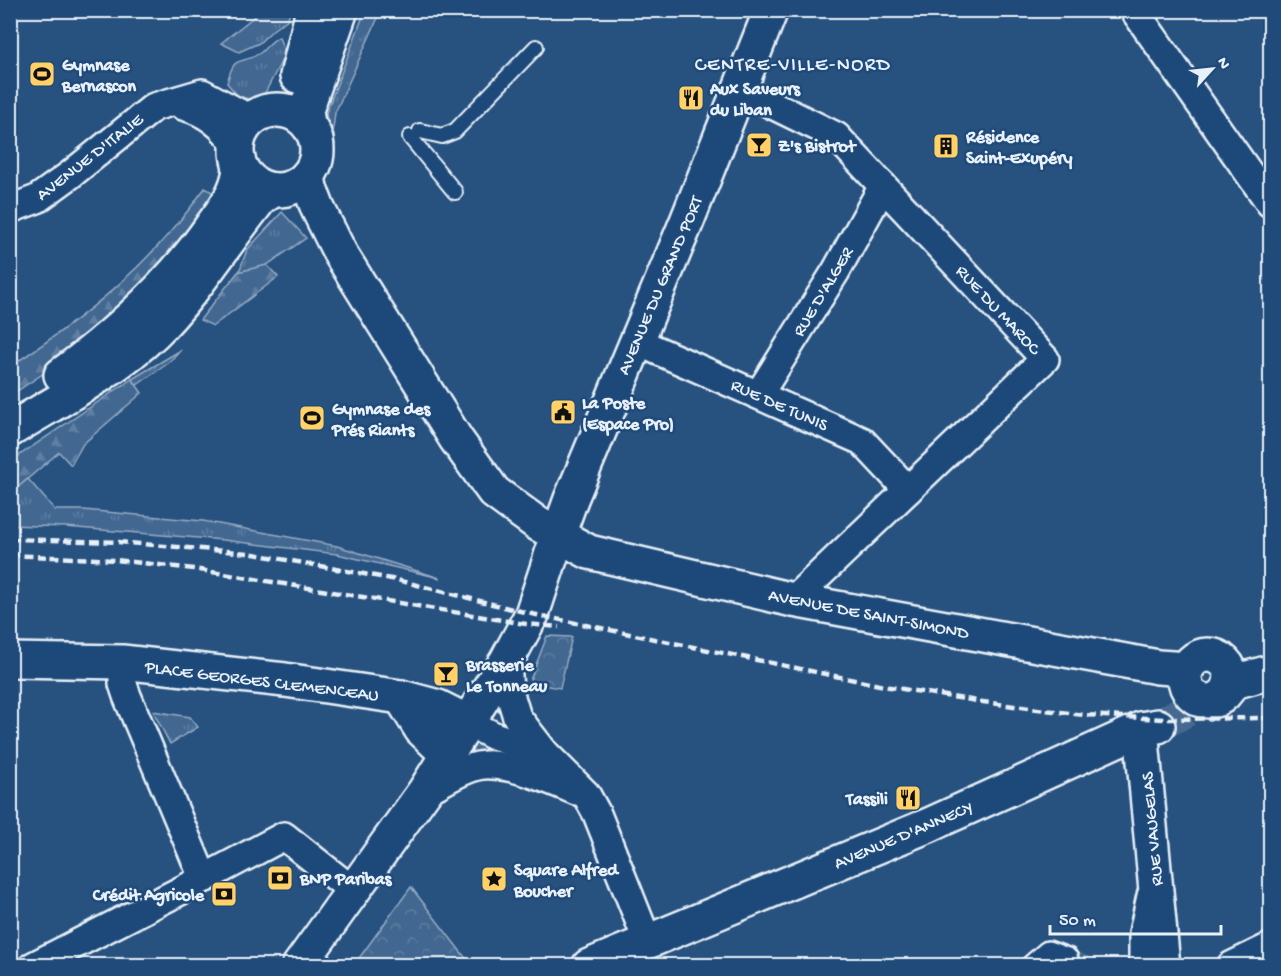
<svg xmlns="http://www.w3.org/2000/svg" width="1281" height="976" font-family="'Gochi Hand',sans-serif">
<defs>
<pattern id="grass-tufts" width="24" height="20" patternUnits="userSpaceOnUse" patternTransform="scale(1.5)"><rect width="24" height="20" fill="#436891"/><path d="M3 7l-1-3M5 7V3M7 7l1-3M15 17l-1-3M17 17v-4M19 17l1-3" fill="none" stroke="#5e7ea1"/></pattern>
<pattern id="forest-firs" width="22" height="20" patternUnits="userSpaceOnUse" patternTransform="scale(1.5)"><rect width="22" height="20" fill="#436891"/><path d="M5 1l3.5 6h-7zM16 11l3.5 6h-7z" fill="#5e7ea1"/></pattern>
<pattern id="park-crowns" width="20" height="18" patternUnits="userSpaceOnUse" patternTransform="scale(1.5)"><rect width="20" height="18" fill="#436891"/><path d="M2 6a3 3 0 1 1 6 0M12 15a3 3 0 1 1 6 0" fill="none" stroke="#5e7ea1"/></pattern>
</defs>
<rect width="100%" height="100%" fill="#27517f"/>
<filter id="ink" filterUnits="userSpaceOnUse"><feTurbulence type="fractalNoise" baseFrequency=".0167" numOctaves="2"/><feDisplacementMap in="SourceGraphic" scale="12" xChannelSelector="R" yChannelSelector="G"/><feConvolveMatrix kernelMatrix="1 2 1 2 8 2 1 2 1" color-interpolation-filters="sRGB"/></filter>
<g filter="url(#ink)">
<g fill="url(#grass-tufts)" stroke="#96acc4" stroke-width="1.5">
<path d="M261,11H290L288,19L274,29L259,43L239,52L221,43Z"/>
<path d="M365,11H381L335,113L333,129L335,144L330,146L326,113Z"/>
<path d="M279,37L285,54L265,93L253,100L238,96L227,83C235,52 239,67 260,53C267,48 270,41 279,37Z"/>
<path d="M282,212L306,238L267,265L239,272L247,250Z"/>
<path d="M181,350L167,364L137,385L132,379Z"/>
<path d="M28,479L55,510H84L203,521L337,546L440,578L337,554L223,540L65,527L11,525L10,493Z"/>
<path d="M153,711L190,717L198,727L170,744Z"/>
<path d="M477,739L492,742L490,755L459,764Z"/>
</g>
<g fill="url(#forest-firs)" stroke="#96acc4" stroke-width="1.5">
<path d="M205,188L219,196L188,241L77,351L11,395V366C88,315 151,264 205,188Z"/>
<path d="M267,265L278,277L213,326L200,320L238,272Z"/>
<path d="M132,379L142,393L83,444L71,465L59,452L11,493V461Z"/>
</g>
<g fill="url(#park-crowns)" stroke="#96acc4" stroke-width="1.5">
<path d="M547,636L572,637L560,688L529,683Z"/>
<path d="M411,887L471,965H354Z"/>
</g>
<g fill="none" stroke-linecap="round" stroke-linejoin="round">
<path stroke="#446991" stroke-width="21" stroke-dasharray="21 10" stroke-linecap="butt" d="M1067,959L1085,966"/>
<path stroke="#446991" stroke-width="33" stroke-dasharray="33 16" stroke-linecap="butt" d="M1158,726L1205,700"/>
<defs>
<g id="service">
<path d="M420,131L442,136L455,131L536,47"/>
<path d="M410,137L455,192"/>
</g>
<path id="pedestrian" d="M1032,966L1048,952L1067,959"/>
<g id="minor">
<path d="M1134,10L1270,203"/>
<path d="M740,89L836,136L1045,359L793,600"/>
<path d="M183,106C206,112 224,126 236,146"/>
<path d="M10,209L37,199L70,175L154,107L202,93L239,113L252,118"/>
<path d="M636,341L862,441L908,490"/>
<path d="M759,394L836,271L883,186"/>
<path d="M507,660L509,691L517,717L545,753L586,794L597,814L647,940"/>
<path d="M123,663V684L127,696L199,868L206,878"/>
<path d="M468,722L494,736L545,753"/>
<path d="M424,792C444,782 469,763 492,765C518,766 552,781 576,791"/>
<path d="M33,966L184,889L284,836L352,890"/>
<path d="M1143,966V933L1151,896"/>
<path d="M1231,966L1270,947"/>
</g>
<g id="tertiary">
<path d="M10,660L122,662L285,680L401,697L438,707L468,722"/>
<path d="M401,697L421,729L448,755"/>
<path d="M1141,729L1163,966"/>
<path d="M299,966L424,792L507,660L532,614L558,535"/>
<path d="M589,966L929,825L1141,729L1158,726"/>
</g>
<g id="secondary">
<path d="M308,175L310,188L318,209L340,253L456,439L494,492L538,524L589,552L793,600L1158,667L1187,669"/>
<path d="M558,535L571,499L687,221L771,10"/>
<circle cx="1208" cy="678" r="23"/>
<path d="M1230,683L1270,672"/>
</g>
<g id="primary">
<path d="M297,76L313,10"/>
<circle cx="277" cy="150" r="40"/>
<path d="M308,125L306,110L341,10"/>
<path d="M61,375C119,332 172,284 213,224C226,207 239,188 240,167"/>
<path d="M10,430C57,401 115,371 154,333C193,295 226,241 261,198L273,190"/>
</g>
</defs>
<use href="#service" stroke="#e8f1f8" stroke-width="18"/>
<use href="#pedestrian" stroke="#e8f1f8" stroke-width="26"/>
<use href="#minor" stroke="#e8f1f8" stroke-width="32"/>
<use href="#tertiary" stroke="#e8f1f8" stroke-width="38"/>
<use href="#secondary" stroke="#e8f1f8" stroke-width="38"/>
<use href="#primary" stroke="#e8f1f8" stroke-width="38"/>
<use href="#service" stroke="#1f4a7a" stroke-width="14"/>
<use href="#pedestrian" stroke="#1f4a7a" stroke-width="21"/>
<use href="#minor" stroke="#1f4a7a" stroke-width="27"/>
<use href="#tertiary" stroke="#1f4a7a" stroke-width="33"/>
<use href="#secondary" stroke="#1f4a7a" stroke-width="33"/>
<use href="#primary" stroke="#1f4a7a" stroke-width="33"/>
<g stroke="#e8f1f8" stroke-width="4.5" stroke-dasharray="9 4.5" stroke-linecap="butt">
<path d="M10,539L118,542L248,553L397,580L532,614L884,686L983,702L1084,715L1164,719L1270,718"/>
<path d="M10,555L116,560L194,569L526,624L559,627"/>
</g>
</g>
</g>
<defs>
<symbol id="stadium-square" viewBox="-11 -11 22 22"><rect x="-9" y="-9" width="18" height="18" rx="4" fill="#ffd166" stroke="#1f4a7a"/><path d="M0-5a6.5 5 0 1 0 0 10a6.5 5 0 1 0 0-10ZM-3.5-1.8h7v3.6h-7Z" fill="#111"/></symbol>
<symbol id="restaurant-square" viewBox="-11 -11 22 22"><rect x="-9" y="-9" width="18" height="18" rx="4" fill="#ffd166" stroke="#1f4a7a"/><path d="M-5-6h1v4h1v-4h1v4h1v-4h1v5L-1.5 .5V6h-2V.5L-5-1ZM5-6V6H3V1.5H1.5Q1.5-4 5-6Z" fill="#111"/></symbol>
<symbol id="bar-square" viewBox="-11 -11 22 22"><rect x="-9" y="-9" width="18" height="18" rx="4" fill="#ffd166" stroke="#1f4a7a"/><path d="M-6-5H6L.8 .8V4.5H3.5V6h-7V4.5H-.8V.8Z" fill="#111"/></symbol>
<symbol id="building-square" viewBox="-11 -11 22 22"><rect x="-9" y="-9" width="18" height="18" rx="4" fill="#ffd166" stroke="#1f4a7a"/><path d="M-4-6H4V6H1V3H-1V6H-4ZM-2.5-4.3h1.7v1.8h-1.7ZM.8-4.3h1.7v1.8H.8ZM-2.5-1h1.7V.8h-1.7ZM.8-1h1.7V.8H.8Z" fill="#111"/></symbol>
<symbol id="civic-square" viewBox="-11 -11 22 22"><rect x="-9" y="-9" width="18" height="18" rx="4" fill="#ffd166" stroke="#1f4a7a"/><path d="M-.6-6.5H3V-4.5H.6V-3L4-1V1h2V6H-6V1h2V-1L-.6-3ZM-1.2 2.5V6h2.4V2.5Z" fill="#111"/></symbol>
<symbol id="bank-square" viewBox="-11 -11 22 22"><rect x="-9" y="-9" width="18" height="18" rx="4" fill="#ffd166" stroke="#1f4a7a"/><path d="M-6-4H6V4H-6ZM0-2.3a2.3 2.3 0 1 0 0 4.6a2.3 2.3 0 1 0 0-4.6Z" fill="#111"/></symbol>
<symbol id="sight-square" viewBox="-11 -11 22 22"><rect x="-9" y="-9" width="18" height="18" rx="4" fill="#ffd166" stroke="#1f4a7a"/><path d="M0-6L1.8-2.2L6-1.7L2.9 1.2L3.7 5.4L0 3.3L-3.7 5.4L-2.9 1.2L-6-1.7L-1.8-2.2Z" fill="#111"/></symbol>
</defs>
<g fill-rule="evenodd">
<use href="#stadium-square" x="27" y="59" width="30" height="30"/>
<use href="#restaurant-square" x="676" y="83" width="30" height="30"/>
<use href="#bar-square" x="744" y="130" width="30" height="30"/>
<use href="#building-square" x="931" y="131" width="30" height="30"/>
<use href="#civic-square" x="548" y="397" width="30" height="30"/>
<use href="#stadium-square" x="297" y="403" width="30" height="30"/>
<use href="#bar-square" x="431" y="659" width="30" height="30"/>
<use href="#restaurant-square" x="893" y="783" width="30" height="30"/>
<use href="#bank-square" x="265" y="863" width="30" height="30"/>
<use href="#sight-square" x="479" y="864" width="30" height="30"/>
<use href="#bank-square" x="209" y="879" width="30" height="30"/>
</g>
<g text-anchor="middle" stroke-width="5" stroke-linejoin="round" paint-order="stroke">
<g font-size="18" font-weight="bold" fill="#e8f1f8" stroke="#1f4a7a" text-anchor="start">
<text x="62" y="70">Gymnase<tspan x="62" dy="21">Bernascon</tspan></text>
<text x="710" y="94">Aux Saveurs<tspan x="710" dy="21">du Liban</tspan></text>
<text x="966" y="142">Résidence<tspan x="966" dy="21">Saint-Exupéry</tspan></text>
<text x="778" y="151">Z's Bistrot</text>
<text x="582" y="408">La Poste<tspan x="582" dy="21">(Espace Pro)</tspan></text>
<text x="332" y="414">Gymnase des<tspan x="332" dy="21">Prés Riants</tspan></text>
<text x="466" y="670">Brasserie<tspan x="466" dy="21">Le Tonneau</tspan></text>
<text x="888" y="804" text-anchor="end">Tassili</text>
<text x="514" y="875">Square Alfred<tspan x="514" dy="21">Boucher</tspan></text>
<text x="300" y="884">BNP Paribas</text>
<text x="204" y="900" text-anchor="end">Crédit Agricole</text>
</g>
<g font-size="18" fill="#e8f1f8" stroke="#1f4a7a">
<text transform="translate(89 156) rotate(-38)" y="6">AVENUE D'ITALIE</text>
<text transform="translate(659 285) rotate(-67)" y="6">AVENUE DU GRAND PORT</text>
<text transform="translate(822 291) rotate(-59)" y="6">RUE D'ALGER</text>
<text transform="translate(999 309) rotate(47)" y="6">RUE DU MAROC</text>
<text transform="translate(780 404) rotate(24)" y="6">RUE DE TUNIS</text>
<text transform="translate(869 613) rotate(11)" y="6">AVENUE DE SAINT-SIMOND</text>
<text transform="translate(262 680) rotate(7)" y="6">PLACE GEORGES CLEMENCEAU</text>
<text transform="translate(1151 829) rotate(-95)" y="6">RUE VAUGELAS</text>
<text transform="translate(903 834) rotate(-23)" y="6">AVENUE D'ANNECY</text>
</g>
<g font-size="20" letter-spacing="1.5" fill="#e8f1f8" stroke="#1f4a7a">
<text x="793" y="70">CENTRE-VILLE-NORD</text>
</g>
</g>
<rect width="1281" height="976" fill="none" stroke="#1f4a7a" stroke-width="36"/>
<rect x="18" y="18" width="1245" height="940" fill="none" stroke="#e8f1f8" stroke-width="2" filter="url(#ink)"/>
<g transform="translate(1212 69) rotate(63)" stroke="#1f4a7a" stroke-width="4.5" paint-order="stroke">
<path d="M0-4.5L10 22L0 15L-10 22Z" fill="#e8f1f8"/>
<text y="-9" font-size="16" font-weight="bold" text-anchor="middle" fill="#e8f1f8">N</text>
</g>
<path d="M1050 925v9h171v-9" fill="none" stroke="#e8f1f8" stroke-width="3"/>
<text x="1059" y="925" font-size="18" fill="#e8f1f8" stroke="#1f4a7a" stroke-width="4.5" paint-order="stroke">50 m</text>
</svg>
